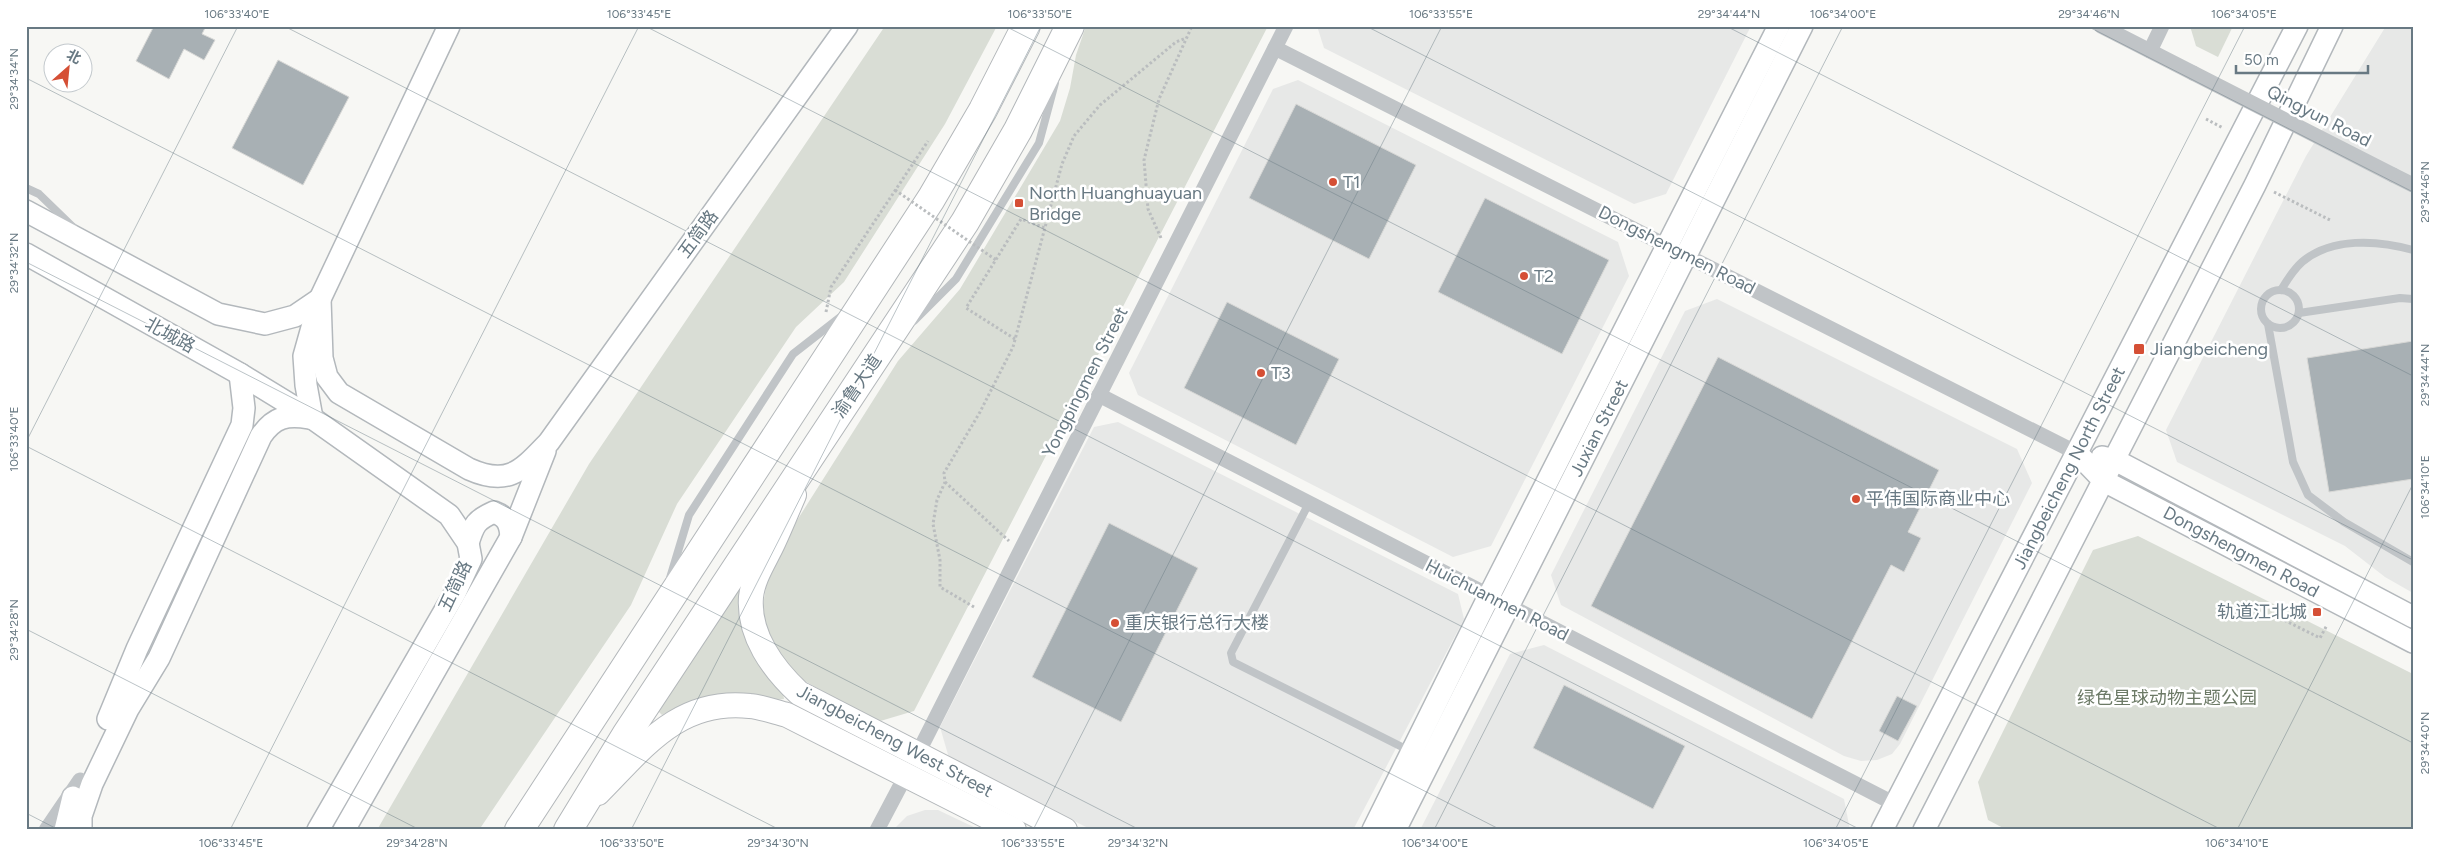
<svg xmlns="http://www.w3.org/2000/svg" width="2439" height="856" font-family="Figtree,'Noto Sans SC',sans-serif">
<rect width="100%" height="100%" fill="#f7f7f4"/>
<g fill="#e7e8e7">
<path d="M1317,26H1751L1666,194L1634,204L1324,48Z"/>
<path d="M2386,26H2413V593L2385,577L2345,546L2177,462L2166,430L2306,156Z"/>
<path d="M1298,80L1618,242L1629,276L1491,546L1453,557L1138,395L1129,373L1273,89Z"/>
<path d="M1717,299L2017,449L2032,483L1900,744L1892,754L1877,760L1861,761L1844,756L1561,605L1551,575L1685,311Z"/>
<path d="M1118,422L1458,594L1464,619L1353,830H1092L949,758L940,727L1094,427Z"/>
<path d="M1544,645L1844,799L1850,830H1420L1510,654Z"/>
<path d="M925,810H938L980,830H893L907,816Z"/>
</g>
<g fill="#d9ddd5">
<path d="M885,26H997L945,124L844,282L796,327L677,504L631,605L479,830H377L589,464Z"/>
<path d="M1086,26H1268L914,711L877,722L803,680L781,659L769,637L762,611L767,581L789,533L898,361L960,289L1060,121L1070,88L1076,55Z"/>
<path d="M2190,26H2233L2218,57L2196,46Z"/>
<path d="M2138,536L2413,674V830H2007L1988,820L1978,782L2093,550Z"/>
<path d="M740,587C745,595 745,608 746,618C751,651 758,670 783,693L784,699C773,701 760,695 749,694C718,691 689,700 662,715L658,711Z"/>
</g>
<g fill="#a8b0b4" stroke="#d8d8d6">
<path d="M154,26H206L202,34L215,40L204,60L184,49L169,79L136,61Z"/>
<path d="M278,60L349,97L303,185L232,148Z"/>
<path d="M1296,104L1416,165L1369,259L1249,198Z"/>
<path d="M1485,198L1609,260L1562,354L1438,292Z"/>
<path d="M1227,302L1339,359L1296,445L1184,388Z"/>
<path d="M2413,341V479L2329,492L2307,358Z"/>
<path d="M1718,357L1939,470L1908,532L1921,538L1904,572L1891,565L1812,719L1591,606Z"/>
<path d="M1109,523L1198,568L1121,722L1032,677Z"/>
<path d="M1564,685L1685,746L1653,809L1533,748Z"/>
<path d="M1897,696L1917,706L1898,741L1879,731Z"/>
</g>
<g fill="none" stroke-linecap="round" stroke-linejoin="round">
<defs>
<g id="secondary">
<path d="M26,211L218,314L265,324L295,316L320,299L322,358L327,377L339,393L469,469C509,487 522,470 549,442L847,26"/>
<path d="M26,254L240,374L312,418L449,515L468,543L471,559L455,593L318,830"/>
<path d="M312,418L306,385L304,356L320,299L449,26"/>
<path d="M2077,453L2104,481L2413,642"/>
<path d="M2102,457L2115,460L2413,617"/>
<path d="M468,543C474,524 476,520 494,512C507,517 510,523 511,537"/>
<path d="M108,719L137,649L242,425L244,408L240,374"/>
<path d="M65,830L73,797"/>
<path d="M81,830V816L92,784L128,709L159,658L261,436C274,417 287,414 309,418"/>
<path d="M344,830L511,537L545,451"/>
<path d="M1373,830L1489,596L1779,26"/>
<path d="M1395,830L1802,26"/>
<path d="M1882,830L2297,26"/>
<path d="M1924,830L2255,185L2332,26"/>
</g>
<g id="primary">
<path d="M794,495C787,511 781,526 774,541C766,559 753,577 751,597C748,635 773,669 799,693L1065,830"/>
<path d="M598,793C643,748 678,698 750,706C762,707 775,712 787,715L1014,830"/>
</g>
<g id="highway">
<path d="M519,830L931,199L983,110L1026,26"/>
<path d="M568,830L626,735L965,222L1018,130L1070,26"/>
</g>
</defs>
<use href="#secondary" stroke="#b3b8bc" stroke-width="24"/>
<use href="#primary" stroke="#b4b8bb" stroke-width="26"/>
<use href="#highway" stroke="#b3b7ba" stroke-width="30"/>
<g stroke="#babdbf" stroke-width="3" stroke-dasharray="2.5 2.5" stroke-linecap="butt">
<path d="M2206,119L2223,128"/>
<path d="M2274,192L2330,220"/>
<path d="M1161,238L1148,209L1144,160L1159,99L1192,26"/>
<path d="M826,312L831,287L928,141"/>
<path d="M1015,339L966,308L1021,219L1045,228"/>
<path d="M945,482L1009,541"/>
<path d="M974,607L940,587V560L933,524L937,500L945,482L944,473L980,412L1013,347L1062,164L1074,136L1100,105L1176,42L1186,38"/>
<path d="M2280,618L2320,638L2327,625"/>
</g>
<g stroke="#c0c4c7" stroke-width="8">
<path d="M26,188L39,194L73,227"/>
<circle cx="2280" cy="309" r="19"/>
<path d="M2281,290C2287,280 2293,270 2302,262C2331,237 2378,240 2413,250"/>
<path d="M2299,313L2400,298L2413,299"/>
<path d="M914,321L956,279L1039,143L1055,83"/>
<path d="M2268,324L2293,462L2308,495L2344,522L2413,562"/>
<path d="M1309,503L1231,653L1233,662L1412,752"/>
<path d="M670,578L689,515L793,354L843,315"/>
</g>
<g stroke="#c0c4c7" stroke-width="15">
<path d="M2101,26L2193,73"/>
<path d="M1275,48L2077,453"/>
<path d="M2150,51L2162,26"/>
<path d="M2393,175L2413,185"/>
<path d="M1099,395L1895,804"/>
<path d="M917,755L1286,26"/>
<path d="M46,830L80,780"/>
<path d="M877,830L906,775"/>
</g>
<use href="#secondary" stroke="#fff" stroke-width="21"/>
<use href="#primary" stroke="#fff" stroke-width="24"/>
<use href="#highway" stroke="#fff" stroke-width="28"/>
<path stroke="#babdbf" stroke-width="3" stroke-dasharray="2.5 2.5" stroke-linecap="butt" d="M895,190L996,260"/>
<path stroke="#c0c4c7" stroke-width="15" d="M2193,73L2393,175"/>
</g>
<path fill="none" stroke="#687983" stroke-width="1" stroke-opacity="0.45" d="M284,26L1861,830M645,26L2222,830M1005,26L2413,743M1366,26L2413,560M1726,26L2413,376M2087,26L2413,192M26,78L1501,830M26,262L1140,830M26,442L238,26M26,446L780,830M26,629L420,830M26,813L59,830M230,830L639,26M631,830L1041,26M1033,830L1442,26M1434,830L1843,26M1835,830L2245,26M2237,830L2413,484"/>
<g fill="#d54f35" stroke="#fff" stroke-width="2">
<circle cx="1333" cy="182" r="5"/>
<rect x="1014" y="198" width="10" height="10" rx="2.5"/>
<circle cx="1524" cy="276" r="5"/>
<rect x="2133" y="343" width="12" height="12" rx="2.5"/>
<circle cx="1261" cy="373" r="5"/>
<circle cx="1856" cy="499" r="5"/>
<rect x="2312" y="607" width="10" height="10" rx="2.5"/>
<circle cx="1115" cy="623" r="5"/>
</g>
<g text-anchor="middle" stroke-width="5" stroke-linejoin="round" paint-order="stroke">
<g font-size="18" fill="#687983" stroke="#fff">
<text transform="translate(2319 116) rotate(27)" y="6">Qingyun Road</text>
<text transform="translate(698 234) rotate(-54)" y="6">五简路</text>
<text transform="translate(1677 250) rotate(27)" y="6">Dongshengmen Road</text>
<text transform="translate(170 335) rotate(29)" y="6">北城路</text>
<text transform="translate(1085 382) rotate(-63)" y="6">Yongpingmen Street</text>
<text transform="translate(857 386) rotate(-56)" y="6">渝鲁大道</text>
<text transform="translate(1599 428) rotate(-63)" y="6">Juxian Street</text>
<text transform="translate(2069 468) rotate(-63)" y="6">Jiangbeicheng North Street</text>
<text transform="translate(2241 552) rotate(28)" y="6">Dongshengmen Road</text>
<text transform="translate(455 586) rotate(-65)" y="6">五简路</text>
<text transform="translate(1497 600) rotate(27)" y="6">Huichuanmen Road</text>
<text transform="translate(895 741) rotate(28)" y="6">Jiangbeicheng West Street</text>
</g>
<g font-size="18" fill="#687983" stroke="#fff" text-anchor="start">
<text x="1343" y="188">T1</text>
<text x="1029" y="199">North Huanghuayuan<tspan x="1029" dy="21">Bridge</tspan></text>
<text x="1534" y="282">T2</text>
<text x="2150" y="355">Jiangbeicheng</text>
<text x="1271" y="379">T3</text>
<text x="1866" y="505">平伟国际商业中心</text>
<text x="2307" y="618" text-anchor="end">轨道江北城</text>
<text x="1125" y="629">重庆银行总行大楼</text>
</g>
<g font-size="18" fill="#6c7a66" stroke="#fff">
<text x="2167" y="704">绿色星球动物主题公园</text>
</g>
</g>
<rect width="2439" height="856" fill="none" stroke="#ffffff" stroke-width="55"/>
<g transform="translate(68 68) rotate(27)"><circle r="24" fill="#ffffff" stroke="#c3c9cd"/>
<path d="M0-4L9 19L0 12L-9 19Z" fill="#d54f35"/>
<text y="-8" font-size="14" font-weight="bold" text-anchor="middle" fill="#687983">北</text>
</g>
<path d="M2236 65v8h132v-8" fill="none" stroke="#687983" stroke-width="2.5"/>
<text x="2244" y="65" font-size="15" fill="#687983" stroke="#ffffff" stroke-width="4" paint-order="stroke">50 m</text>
<rect x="28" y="28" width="2384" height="800" fill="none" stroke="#687983" stroke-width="2"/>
<g font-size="12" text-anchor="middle" fill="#687983">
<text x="237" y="18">106°33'40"E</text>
<text x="639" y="18">106°33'45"E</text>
<text x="1040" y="18">106°33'50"E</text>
<text x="1441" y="18">106°33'55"E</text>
<text x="1729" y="18">29°34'44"N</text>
<text x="1843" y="18">106°34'00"E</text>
<text x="2089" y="18">29°34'46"N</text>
<text x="2244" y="18">106°34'05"E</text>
<text transform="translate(14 79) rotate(-90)" y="4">29°34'34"N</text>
<text transform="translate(2425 192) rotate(-90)" y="4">29°34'46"N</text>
<text transform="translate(14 263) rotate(-90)" y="4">29°34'32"N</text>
<text transform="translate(2425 375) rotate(-90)" y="4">29°34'44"N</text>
<text transform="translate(14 439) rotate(-90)" y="4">106°33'40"E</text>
<text transform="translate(2425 487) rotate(-90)" y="4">106°34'10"E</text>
<text transform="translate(14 630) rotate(-90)" y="4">29°34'28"N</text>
<text transform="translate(2425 743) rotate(-90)" y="4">29°34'40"N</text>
<text x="231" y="847">106°33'45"E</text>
<text x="417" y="847">29°34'28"N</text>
<text x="632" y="847">106°33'50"E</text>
<text x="778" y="847">29°34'30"N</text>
<text x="1033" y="847">106°33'55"E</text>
<text x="1138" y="847">29°34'32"N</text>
<text x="1435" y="847">106°34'00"E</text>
<text x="1836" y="847">106°34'05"E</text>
<text x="2237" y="847">106°34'10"E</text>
</g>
</svg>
